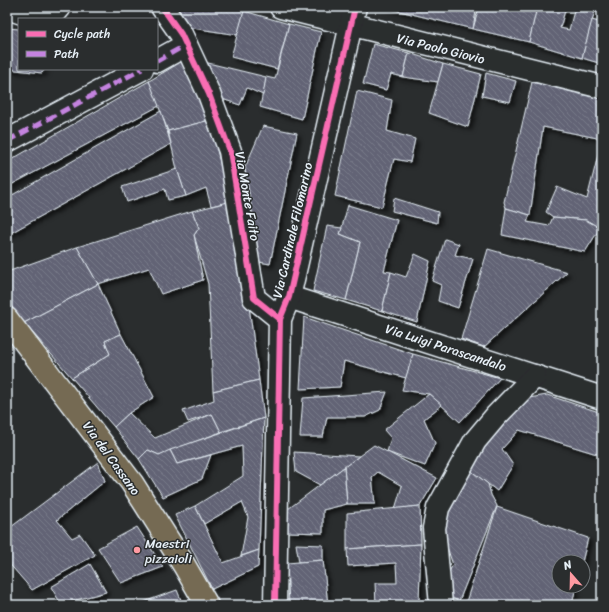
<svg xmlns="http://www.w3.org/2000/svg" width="609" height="612" font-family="Sriracha,sans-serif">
<defs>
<pattern id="building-back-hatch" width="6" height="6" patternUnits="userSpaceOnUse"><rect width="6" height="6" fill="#626375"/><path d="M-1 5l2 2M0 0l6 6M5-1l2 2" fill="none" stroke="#787a89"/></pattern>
<filter id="shadow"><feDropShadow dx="3.5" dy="3.5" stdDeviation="2" flood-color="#0009"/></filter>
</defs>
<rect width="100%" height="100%" fill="#2a2d2e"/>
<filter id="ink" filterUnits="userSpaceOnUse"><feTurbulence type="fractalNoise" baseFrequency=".025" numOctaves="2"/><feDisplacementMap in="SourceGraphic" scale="8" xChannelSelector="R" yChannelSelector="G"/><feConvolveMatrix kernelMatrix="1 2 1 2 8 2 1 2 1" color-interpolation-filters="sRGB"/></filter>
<g filter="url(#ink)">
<g fill="url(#building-back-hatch)" stroke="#e8f1f8" filter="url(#shadow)">
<path d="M175,7H230L244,11L238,35L186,27Z"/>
<path d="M383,7H462L476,11L473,29Z"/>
<path d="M479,7L537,8L529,42L473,29Z"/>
<path d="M537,7H566L560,28L569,30L575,7H596L582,58L529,42Z"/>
<path d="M244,11L289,24L277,69L231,57Z"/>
<path d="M592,20L602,23V64L582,58Z"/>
<path d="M289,24L321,32L302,119L260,107L266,77L275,79Z"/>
<path d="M7,28L19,29V69H45L42,73L7,69Z"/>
<path d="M373,44L409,53L403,77L391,74L386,90L363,84Z"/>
<path d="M409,53L443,64L438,82L403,77Z"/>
<path d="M186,59L210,120L168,131L149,81Z"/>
<path d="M204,62L266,77L263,95L247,88L240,105L219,98Z"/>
<path d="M443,64L481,74L468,127L429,113Z"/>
<path d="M486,73L516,81L510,102L482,96Z"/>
<path d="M149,81L159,106L7,187V162Z"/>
<path d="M532,82L602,99V227L600,228L586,220L553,217L546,212L557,187L587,199L602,139L543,127L530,215L506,208L504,202Z"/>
<path d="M357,91L392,100L387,131L415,139L410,162L394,159L382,207L335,196Z"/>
<path d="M161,111L171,144L7,235V198Z"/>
<path d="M210,120L226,188L228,202L211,206L206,188L186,196L177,169L168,131Z"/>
<path d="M263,126L297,133L270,264L259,262L241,177Z"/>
<path d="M177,169L186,196L168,200L165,189L127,202L122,187Z"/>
<path d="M394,198L438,212L437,223L392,211Z"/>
<path d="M228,202L239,233L259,380L213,391L208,284L194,235L199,228L192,211Z"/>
<path d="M348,205L397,220L384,271L391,272L382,311L346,300L360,242L340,234Z"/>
<path d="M506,208L530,215L527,222L549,226L553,217L586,220L600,228L585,252L502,235Z"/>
<path d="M192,211L199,228L194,235L203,280L161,294L149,268L98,284L77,247Z"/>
<path d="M327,226L342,228L340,234L360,242L346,300L313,291Z"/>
<path d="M445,239L459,244L455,255L473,259L458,308L438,301L441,285L432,281Z"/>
<path d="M77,247L98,284L24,323L7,301V272Z"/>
<path d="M488,249L567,272L484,347L461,339Z"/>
<path d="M415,254L430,261L417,322L382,311L391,272L406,277Z"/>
<path d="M98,284L121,334L105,341L110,354L72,378L24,323Z"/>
<path d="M304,317L413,354L406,378L344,361L340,387L300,389Z"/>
<path d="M121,334L154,397L129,413L114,427L72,378L110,354L105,341Z"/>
<path d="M413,354L500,378L460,422L429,394L402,390Z"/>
<path d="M259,380L264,418L221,432L212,414L188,422L183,411L214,400L213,391Z"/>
<path d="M387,392L380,410L365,417H327L323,437H300L303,398Z"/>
<path d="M429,394L442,405L424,419L435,443L425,466L387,452L391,438L384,430Z"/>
<path d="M547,395L602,413V448L600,455L519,430L502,449L513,465L497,491L470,470L489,434L529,398Z"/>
<path d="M129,413L155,438L212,414L221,432L159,455L148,450L139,459L114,427Z"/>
<path d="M264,418L259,550L241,556L248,517L242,502L204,524L195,506L243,476L242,446L177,464L170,450Z"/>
<path d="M374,445L437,478L420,506L395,509L402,486L378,472L372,477L375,504H347L344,467Z"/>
<path d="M148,450L159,455L170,450L177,464L211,455L202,479L163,497L139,459Z"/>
<path d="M294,452L359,456L320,485L296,472Z"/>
<path d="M98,462L105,481L57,520L72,538L80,534L95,555L32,590L7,561V530Z"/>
<path d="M344,467L347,504L323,510V533L287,532L288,509Z"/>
<path d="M470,470L488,484L491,495L497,506L459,601L444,595L445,578L453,565L444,538L446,517Z"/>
<path d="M195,506L223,563L259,550L258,567L212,589L175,515Z"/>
<path d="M420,506L421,544L347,549V513Z"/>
<path d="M497,507L588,538L582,562H559V586H576L572,605H465Z"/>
<path d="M602,526V541L598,540Z"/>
<path d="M137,527L163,567L121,583L98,548Z"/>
<path d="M296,544L323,545V560L299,562Z"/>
<path d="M421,544L419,601L376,605L375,583H397L396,563L348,566L347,549Z"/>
<path d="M323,560L328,605H289L287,563Z"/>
<path d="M90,564L106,592L61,604L51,587Z"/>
<path d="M177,590L183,605H135Z"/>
<path d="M427,600V605H389L419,601Z"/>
</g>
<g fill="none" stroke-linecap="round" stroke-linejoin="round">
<defs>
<g id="minor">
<path d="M162,7L181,34L209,94L230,151L254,298L280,319"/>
<path d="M281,7L602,87"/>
<path d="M7,8L40,19"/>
<path d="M50,19L60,7"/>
<path d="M157,61L186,45"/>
<path d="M7,141L142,69"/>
<path d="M289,297L602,398"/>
<path d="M275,605L280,319L289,297L355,7"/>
<path d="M441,605L434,528L438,508L475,441L496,416L535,376"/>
</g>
<path id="major" d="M7,319L132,483L184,565L207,605"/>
</defs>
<use href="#minor" stroke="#e8f1f8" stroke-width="25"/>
<use href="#major" stroke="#e8f1f8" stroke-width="25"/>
<use href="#minor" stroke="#2a2d2e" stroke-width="22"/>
<use href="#major" stroke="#746b52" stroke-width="22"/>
<g stroke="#c483df" stroke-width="5" stroke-dasharray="10 5" stroke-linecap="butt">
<path d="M157,61L186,45"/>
<path d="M7,141L142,69"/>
</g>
<defs>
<g id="cycleway">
<path d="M162,7L181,34L209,94L230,151L254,298L280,319"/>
<path d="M275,605L280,319L289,297L355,7"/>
</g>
</defs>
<use href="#cycleway" stroke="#2a2d2e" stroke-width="8"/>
<use href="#cycleway" stroke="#f96db3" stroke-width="6"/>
</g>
</g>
<circle fill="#ff9aa2" stroke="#2a2d2e" stroke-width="1.5" cx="137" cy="550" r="4"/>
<g text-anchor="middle" stroke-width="3" stroke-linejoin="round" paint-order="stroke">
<g font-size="13" fill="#e8f1f8" stroke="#2a2d2e">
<text transform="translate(441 48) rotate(14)" y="5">Via Paolo Giovio</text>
<text transform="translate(248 196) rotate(80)" y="5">Via Monte Faito</text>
<text transform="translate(292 230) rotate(-77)" y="5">Via Cardinale Filomarino</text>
<text transform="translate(446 347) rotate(18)" y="5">Via Luigi Parascandalo</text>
<text transform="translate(112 458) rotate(54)" y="5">Via del Cassano</text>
</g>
<g font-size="13" fill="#e8f1f8" stroke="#2a2d2e" text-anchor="start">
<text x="145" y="548">Maestri<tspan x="145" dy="15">pizzaioli</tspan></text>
</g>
</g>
<rect width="609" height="612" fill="none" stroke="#2a2d2e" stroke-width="24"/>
<rect x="12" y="12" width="585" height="588" fill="none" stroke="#e8f1f8" stroke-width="1.5" filter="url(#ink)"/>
<rect x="18" y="18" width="140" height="52" fill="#2a2d2e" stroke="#767b7f"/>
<rect x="26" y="31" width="20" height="6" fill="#f96db3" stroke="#767b7f"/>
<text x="54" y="38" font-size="12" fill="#e8f1f8">Cycle path</text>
<rect x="26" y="51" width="20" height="6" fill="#c483df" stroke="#767b7f"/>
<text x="54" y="58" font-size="12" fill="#e8f1f8">Path</text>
<g transform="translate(571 574) rotate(340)"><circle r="19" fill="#2a2d2e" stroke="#767b7f"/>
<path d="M0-3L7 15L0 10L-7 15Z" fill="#ff9aa2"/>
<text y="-6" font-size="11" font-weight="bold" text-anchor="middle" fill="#e8f1f8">N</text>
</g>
</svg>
